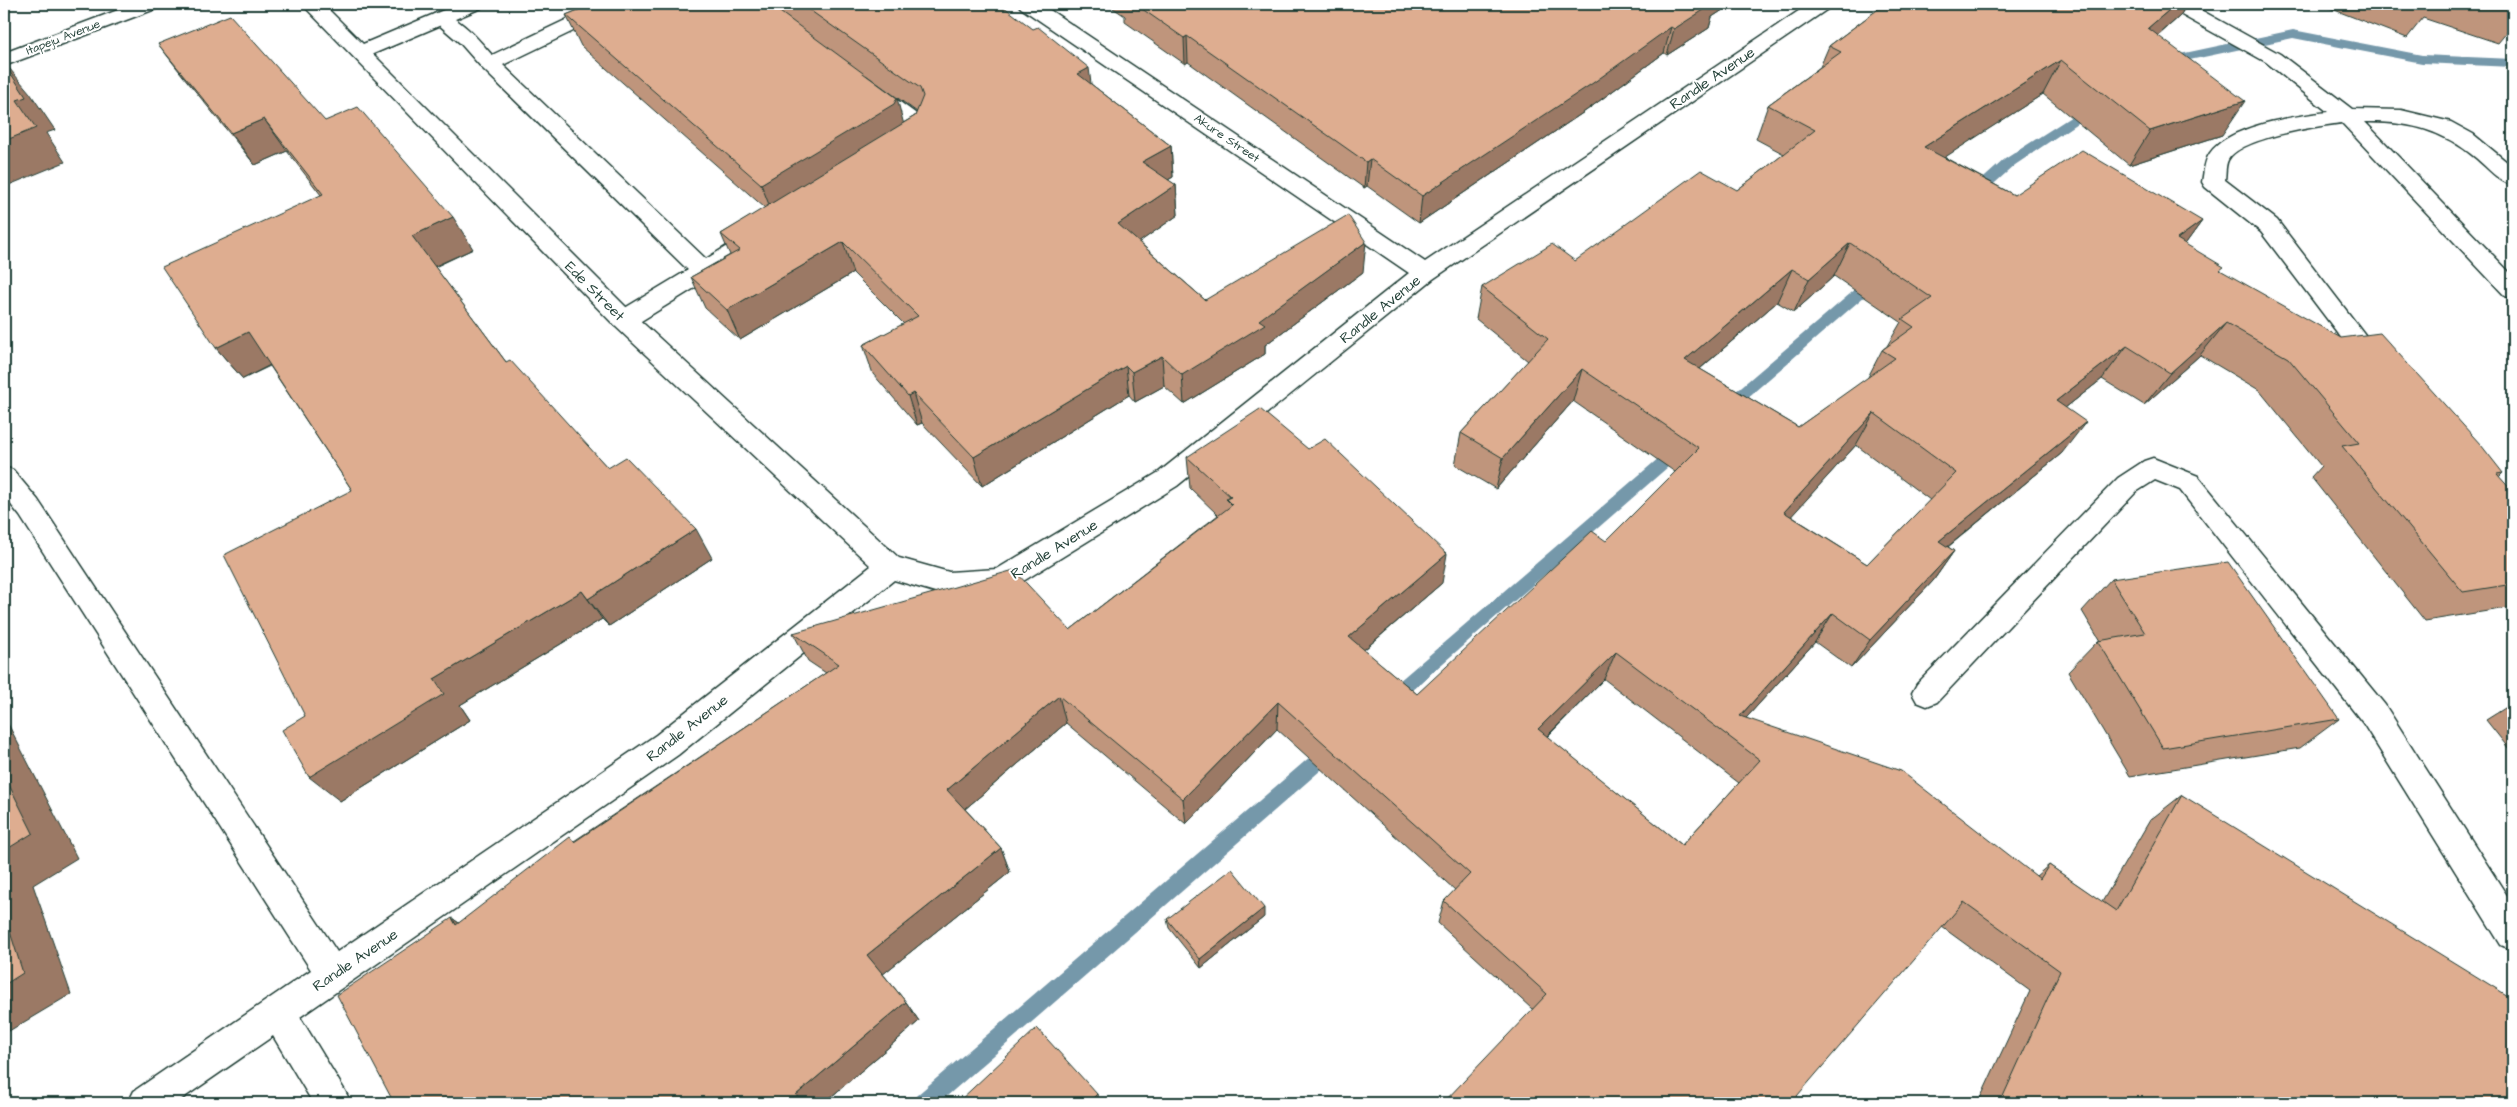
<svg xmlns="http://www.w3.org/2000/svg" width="2517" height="1107" font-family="'Architects Daughter',sans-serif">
<rect width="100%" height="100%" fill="#fff"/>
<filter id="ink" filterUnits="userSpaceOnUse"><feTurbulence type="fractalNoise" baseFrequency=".02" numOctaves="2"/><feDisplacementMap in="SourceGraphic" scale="10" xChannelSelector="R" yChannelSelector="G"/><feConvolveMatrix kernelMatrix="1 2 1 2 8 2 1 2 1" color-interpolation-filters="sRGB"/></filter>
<g filter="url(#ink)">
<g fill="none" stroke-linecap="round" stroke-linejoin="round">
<g fill="#7598aa" fill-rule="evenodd">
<path d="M2293,30L2422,55L2513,59V67L2422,63L2293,38L2166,65L2160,61L2166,57Z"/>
<path d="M2091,104L2097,108L2095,111L2015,165L1977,199H1967L1965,196L1967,193L2005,159Z"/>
<path d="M1876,274L1883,279L1881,282L1731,412H1721L1718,408L1721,404L1871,276Z"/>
<path d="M1679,443L1684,445L1687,449L1684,453L1396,704L1390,707L1384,704L1381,699L1384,694L1674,445Z"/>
<path d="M1331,742L1337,744L1340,750L1337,756L939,1103H913L916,1096L1325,744Z"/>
</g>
<defs>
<g id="service">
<path d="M599,4H624L621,8L503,65L706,259L753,230L761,228L769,230L773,236L769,242L633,326L624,329L615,326L612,320L615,314L688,270L482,68L460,43L431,18L434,14C454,9 479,40 492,55Z"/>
<path d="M2166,4H2190L2280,54L2352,109L2401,110L2451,122L2473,134L2513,167V185C2499,182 2488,168 2476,158C2443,130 2408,121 2365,122L2513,276V298L2505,296L2342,123C2318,126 2239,138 2228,160C2225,166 2226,174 2225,180L2277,220L2389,366L2386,373L2377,375L2368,373L2261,232L2205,187L2202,182C2204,172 2204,161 2210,153C2230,125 2296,116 2328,112L2266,62L2169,8Z"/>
<path d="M871,84L878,86L926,121L929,126L922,145L905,152L897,150L894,145L904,136L907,128L864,96L861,91L864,86Z"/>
</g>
<g id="minor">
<path d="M134,4H161L158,8L4,66V53Z"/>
<path d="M302,4H323L363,44L458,4H484L481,8L373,54L633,314L899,558L949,572L997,569L1159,472L1409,273L1021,8L1018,4H1041L1425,262L1809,4H1832L1829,8L1433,279L1177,486L1012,588L1002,592L949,596L894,580L678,755L300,1017L345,1091L351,1103H313L273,1036L176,1103H128L134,1091L311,970L20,516L4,496V467L13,470L38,500L337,952L656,735L871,566L615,326Z"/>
<path d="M2153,458L2198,476L2385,705L2513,905V950L2501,945L2363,723L2180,490L2155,480L2136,492L1937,702L1927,706L1917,702L1912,693L1917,684L2118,478L2144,461Z"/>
</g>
</defs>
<use href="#service" stroke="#1f3d34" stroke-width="3"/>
<use href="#minor" stroke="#1f3d34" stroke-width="3"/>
<use href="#service" fill="#fff" fill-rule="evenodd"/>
<use href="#minor" fill="#fff" fill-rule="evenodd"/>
</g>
<g fill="#bf957c" stroke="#1f3d34" fill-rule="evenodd">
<path d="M593,4H1000L1091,84L1171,146L1173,177L1168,180L1176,185L1178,215L1139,242L1205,300L1363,272L1265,345V354L1184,404L1164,386L1135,402L1129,395L982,486L922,423L917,425L873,374L863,345L904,324L853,273L740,340L705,308L691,277L730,255L721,234L765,208L581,46L566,15ZM866,75L917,112L915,116L903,123Z"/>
<path d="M1107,4H1732L1712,17L1709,28L1667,55L1664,53L1587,110L1419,223L1367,186L1364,188L1188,62L1185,64L1125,22V16Z"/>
<path d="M1885,4H2187L2180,16L2158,36L2222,135L2129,165L2043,94L1944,157L2014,195L2202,221L2185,244L2221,271L2503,473L2499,477L2513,492V607L2425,621L2311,477L2321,466L2259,390L2200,355L2144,405L2102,379L2065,408L2062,453L1948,547L1954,551L1933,581L1851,668L1815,642L1746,718L2036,876L2049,865L2102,902L2150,820L2182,795L2513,1103H1978L2030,991L1942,927L1532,1009L1438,923L1444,901L1455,890L1277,729L1186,824L1066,723L965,809L1001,848L1010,872L883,974L906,1002L919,1021L824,1103H394L452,918L459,923L574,841L826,673L808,661L793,633L1070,630L1218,515L1190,488L1187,457L1442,583L1364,650L1417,694L1606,541L1675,472L1573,401L1496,489L1455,465L1461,433L1528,361L1476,319L1482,287L1575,261L1737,190L1784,154L1756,139L1768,105L1820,67L1829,46ZM1834,276L1901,322L1887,346L1882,350L1867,379L1798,427L1700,369L1777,302L1794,312ZM1856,445L1930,500L1867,564L1791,516ZM1604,679L1739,783L1682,845L1547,737Z"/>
<path d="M2319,4H2513V25L2498,43L2423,18L2407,38Z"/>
<path d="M158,44L325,121L473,249L435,267L506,362L608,468L712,558L609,626L602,619L460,705L470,720L340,801L305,716L352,490L270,366L243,379L216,348L321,195L287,151L255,165L183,76Z"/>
<path d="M2111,579L2339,719L2300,748L2130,776L2068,672L2098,641H2100L2082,611Z"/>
<path d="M2513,703V754L2486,720Z"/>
<path d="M1264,917L1201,968L1169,928L1167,919Z"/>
</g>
<g fill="#9b7965" stroke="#1f3d34">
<path d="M1709,4H1732L1712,17L1709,28L1667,55L1674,29Z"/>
<path d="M2176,4H2187L2180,16L2128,62L2148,28Z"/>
<path d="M1671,27L1664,53L1587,110L1419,223L1422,196Z"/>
<path d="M1187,36L1188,62L1185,64L1184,38Z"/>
<path d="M2061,60L2043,94L1908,181L1924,147Z"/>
<path d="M4,62L30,93L55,130L46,133L65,162L4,187V141L17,100Z"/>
<path d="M1089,68L1093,99L1078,74Z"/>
<path d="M897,98L905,129L773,215L761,184Z"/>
<path d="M2245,101L2222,135L2129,165L2150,131Z"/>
<path d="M264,119L287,151L255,165L231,133Z"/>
<path d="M1171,146L1173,177L1144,193L1142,162Z"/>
<path d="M1370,159L1367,186L1364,188L1366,162Z"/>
<path d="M1176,185L1178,215L1121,255L1118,224Z"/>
<path d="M453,217L473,249L433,267L412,236Z"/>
<path d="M2202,221L2178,254L2177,239Z"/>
<path d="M843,242L853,273L740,340L727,310Z"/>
<path d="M1366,242L1363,272L1265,345V354L1184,404L1182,375Z"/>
<path d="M1850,243L1834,276L1794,312L1809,279Z"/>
<path d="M1792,269L1777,302L1673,392L1685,360Z"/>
<path d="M2226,323L2200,355L2144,405L2170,373Z"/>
<path d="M248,332L274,363L243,379L216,348Z"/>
<path d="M2127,346L2102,379L2033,433L2056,401Z"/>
<path d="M1162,356L1164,386L1135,402L1132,372Z"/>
<path d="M1126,366L1129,395L982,486L974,457Z"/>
<path d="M1582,369L1573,401L1496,489L1503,458Z"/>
<path d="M913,393L922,423L917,425L908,396Z"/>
<path d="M1874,413L1856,445L1768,542L1784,512Z"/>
<path d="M2086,422L2062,453L1918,571L1939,541Z"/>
<path d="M696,529L712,558L609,626L588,599Z"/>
<path d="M1954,551L1933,581L1851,668L1870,640Z"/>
<path d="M1447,554L1442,583L1346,665L1349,637Z"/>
<path d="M582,591L602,619L460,705L470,720L340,801L309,777L434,679Z"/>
<path d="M1833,613L1815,642L1729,737L1740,716Z"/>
<path d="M1616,652L1604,679L1528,755L1538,729Z"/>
<path d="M1059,696L1066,723L958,815L947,790Z"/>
<path d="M1278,702L1277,729L1186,824L1183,799Z"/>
<path d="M4,716L77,858L33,885L71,994L4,1034Z"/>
<path d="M1001,848L1010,872L882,975L867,955Z"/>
<path d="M1264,908V917L1201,968L1200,959Z"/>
<path d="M452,918L482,940L456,925Z"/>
<path d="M906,1002L919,1021L824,1103H801L796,1095Z"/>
<path d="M1097,1094L1101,1103H1088Z"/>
</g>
<g fill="#dead90" stroke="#1f3d34" fill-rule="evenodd">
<path d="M593,4H769L897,98L894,104L761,184L566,15Z"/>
<path d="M801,4H1000L1033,29L1038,27L1089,68L1078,74L1171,146L1142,162L1176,185L1118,224L1205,300L1348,215L1366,242L1259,320L1265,324L1182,375L1162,356L1132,372L1126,366L974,457L913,393L908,396L863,345L918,316L843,242L727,310L691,277L740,250L721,234L915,116L923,96L920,88Z"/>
<path d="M1135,4H1389L1400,7L1407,5L1408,4H1713L1674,29L1671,27L1593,83L1422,196L1370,159L1366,162L1187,36L1184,38Z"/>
<path d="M1885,4H2176L2148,28L2245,101L2150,131L2061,60L1924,147L2014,195L2082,150L2202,221L2177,239L2224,267L2220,270L2341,338L2380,333L2481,445L2503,473L2497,474L2513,492V584L2463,592L2342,446L2359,443L2288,358L2226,323L2170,373L2127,346L2056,401L2086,422L1939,541L1954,551L1870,640L1833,613L1740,716L1901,771L2040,879L2049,865L2116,911L2182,795L2513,999V1103H2000L2060,971L1964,902L1791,1103H1443L1547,994L1444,901L1470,874L1278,702L1183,799L1059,696L947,790L1001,848L867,955L906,1002L796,1095L801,1103H394L337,995L452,918L456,925L570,837L574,842L839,664L793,633L1014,570L1070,630L1232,505L1226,499L1231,497L1187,457L1260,409L1308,449L1325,439L1447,554L1349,637L1417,694L1592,531L1606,541L1699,448L1582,369L1503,458L1461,433L1548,339L1482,287L1552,244L1575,261L1701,170L1737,190L1815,130L1768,105L1841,52L1829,46ZM1850,243L1932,298L1902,319L1914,327L1882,350L1895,358L1798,427L1685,360L1792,269L1809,279ZM1874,413L1956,473L1867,564L1784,512ZM1616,652L1760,760L1682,845L1538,729Z"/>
<path d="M230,15L325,121L358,107L453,217L412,236L506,362L510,360L608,468L626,457L696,529L588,599L582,591L434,679L444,694L309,777L282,730L305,716L224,555L352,490L248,332L216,348L162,267L323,194L264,119L231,133L158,44Z"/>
<path d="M4,63L26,97L17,100L36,128L4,141Z"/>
<path d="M2228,562L2339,719L2163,748L2098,641L2145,633L2111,579Z"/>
<path d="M4,775L33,833L4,851Z"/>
<path d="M1232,869L1264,908L1200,959L1167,919Z"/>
<path d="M4,913L23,973L4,985Z"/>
<path d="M1037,1028L1097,1094L1088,1103H957Z"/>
</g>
</g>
<g text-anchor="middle" stroke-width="4" stroke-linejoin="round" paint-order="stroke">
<g font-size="12" fill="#1f3d34" stroke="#fff">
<text transform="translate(63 37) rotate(-21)" y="4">Itapeju Avenue</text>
<text transform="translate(1227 138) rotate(34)" y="4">Akure Street</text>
</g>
<g font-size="15" fill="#1f3d34" stroke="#fff">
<text transform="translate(1712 78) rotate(-34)" y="5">Randle Avenue</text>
<text transform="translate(595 291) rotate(45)" y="5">Ede Street</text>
<text transform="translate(1380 309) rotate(-39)" y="5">Randle Avenue</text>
<text transform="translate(1054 549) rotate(-32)" y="5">Randle Avenue</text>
<text transform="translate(687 728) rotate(-38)" y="5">Randle Avenue</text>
<text transform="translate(355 960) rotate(-34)" y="5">Randle Avenue</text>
</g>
</g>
<rect width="2517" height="1107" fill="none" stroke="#fff" stroke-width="20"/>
<rect x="10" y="10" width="2497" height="1087" fill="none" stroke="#1f3d34" stroke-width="2" filter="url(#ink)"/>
</svg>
